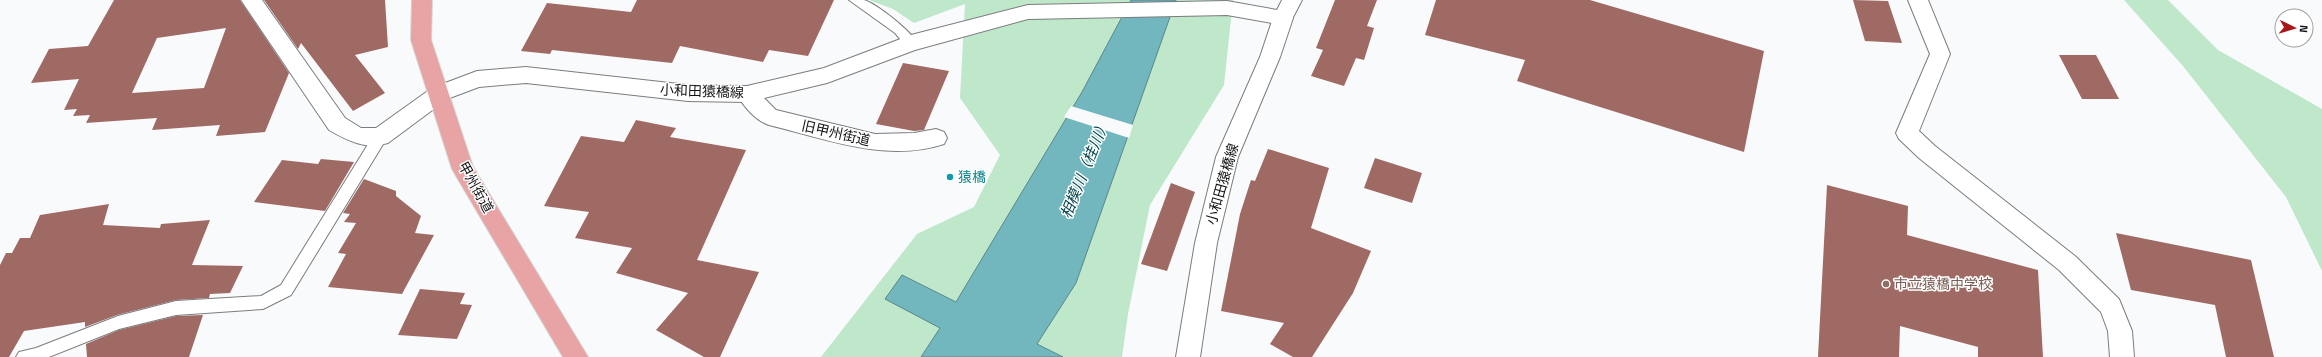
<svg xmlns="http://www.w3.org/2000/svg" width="2322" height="357" font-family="'Titillium Web','Noto Sans JP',sans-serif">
<rect width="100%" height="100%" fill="#f9fafc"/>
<g fill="#bfe7ca">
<path d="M869,0H1131L1082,92L943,324L921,357H821L917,234L974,207L1000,155L960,98L965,4L914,23L893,9Z"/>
<path d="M1176,0H1233L1224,85L1150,205L1128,314L1122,357H1028L1076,283Z"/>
<path d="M2124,0H2168L2218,50L2322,109V271L2286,197L2183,66Z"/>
</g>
<path fill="#72b7be" stroke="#56868b" d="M1131,0H1176L1076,283L1037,344L1063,357H921L940,328L885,299L902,275L956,302L1082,92Z"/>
<path fill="#f9fafc" d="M1071,106L1133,125L1129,138L1064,117Z"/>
<g fill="#a06a64" fill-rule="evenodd">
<path d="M114,0H240L289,73L265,132L216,136L220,125L152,130L157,118L86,123L90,115L73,116L77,109L64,110L79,79L31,83L49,49L88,46ZM226,28L204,88L132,93L157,38Z"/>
<path d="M264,0H385L388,47L355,55L385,93L353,111L301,43L298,49Z"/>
<path d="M637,0H834L808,56L769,50L763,62L680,46L672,63L552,50L550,54L521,51L547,3L631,12Z"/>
<path d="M1335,0H1377L1367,26L1374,28L1364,60L1356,58L1344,86L1311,76L1323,50L1316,48Z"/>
<path d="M1436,0H1590L1764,51L1744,152L1517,81L1525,60L1425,35Z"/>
<path d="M1853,0L1888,1L1902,43L1865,41Z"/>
<path d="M2059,55H2096L2119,99H2082Z"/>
<path d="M903,63L949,71L924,130L914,131L876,124Z"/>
<path d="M636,120L676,128L670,137L746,150L697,260L759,272L720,357H704L656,330L688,293L616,273L632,248L575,238L589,212L544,206L581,136L624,142Z"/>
<path d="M1268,149L1329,168L1311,228L1371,251L1353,293L1312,357H1293L1270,344L1284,323L1221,311L1240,214L1251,180L1255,181Z"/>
<path d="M1375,158L1422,173L1412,203L1364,188Z"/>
<path d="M321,159L354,162L325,211L254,202L282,160L318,164Z"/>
<path d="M364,179L396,191V196L421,216L415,233L434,235L402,294L328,287L346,254L338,253L356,223L344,222L350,214L343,213Z"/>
<path d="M1171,183L1195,192L1167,271L1141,264Z"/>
<path d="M1827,185L1908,206L1907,235L2038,270L2043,357H1978V347L1900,326L1899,357H1818Z"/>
<path d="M109,204L103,225L160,228L161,224L210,220L192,265L243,266L230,293L210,294L209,298L176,300L117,315L85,327V322L24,331L9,357H0V265L6,253H12L20,238H30L40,215Z"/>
<path d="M2116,233L2251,260L2274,357H2226L2215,305L2131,290Z"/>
<path d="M420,289L465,293L460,304L472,305L457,339L398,335Z"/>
<path d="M203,315L189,357H87L86,344L119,330L176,316Z"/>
</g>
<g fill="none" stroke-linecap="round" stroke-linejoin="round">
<defs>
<g id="service">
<path d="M849,0C853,0 860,0 864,0C877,4 911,31 917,43L916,46H906L895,33Z"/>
<path d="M380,132L385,133L387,137L385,141L291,295L263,309L176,315L119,329L49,357H16L19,352L36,348L118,316L176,301L261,296L281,285L375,133Z"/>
</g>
<path id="pedestrian" d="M747,86L754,88L776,110L875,134L914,133L936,129L944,132L947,138L944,144C886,163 826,139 769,125C756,121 743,106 737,94L740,88Z"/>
<g id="minor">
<path d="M241,0H262L345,118L361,128H376L432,88L439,86L446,88L449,94L446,100L388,143C366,150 348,141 329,130Z"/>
<path d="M1908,0H1928L1950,54L1919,131L1935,146L2075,256L2119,299L2132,331L2134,357H2110L2108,331L2101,312L2059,270L1919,158L1899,139L1896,133L1930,54Z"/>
</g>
<path id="tertiary" d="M1283,11L1290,13L1293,18L1280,57L1238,157L1217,243L1200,357H1176L1195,243L1216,157L1260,57L1273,18L1276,13Z"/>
<path id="secondary" d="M1282,0H1302L1290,23L1283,25L1227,15L1028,19L915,50L827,83L747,102L688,101L526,83L479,87L439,102L432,100L429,94L432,88L477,71L526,67L688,85L747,86L824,68L911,35L1028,5L1227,1L1277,10Z"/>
<path id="trunk" d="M412,0H432L431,40L473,167L588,357H563L452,169L411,40Z"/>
</defs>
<use href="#service" stroke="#7b7c7e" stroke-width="2"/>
<use href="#pedestrian" stroke="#7b7c7e" stroke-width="2"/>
<use href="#minor" stroke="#7b7c7e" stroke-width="2"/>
<use href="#tertiary" stroke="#7b7c7e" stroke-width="2"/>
<use href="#secondary" stroke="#7b7c7e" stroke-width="2"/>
<use href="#trunk" stroke="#d5d5d5" stroke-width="2"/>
<use href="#service" fill="#fff" fill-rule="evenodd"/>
<use href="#pedestrian" fill="#fff" fill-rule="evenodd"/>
<use href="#minor" fill="#fff" fill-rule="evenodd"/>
<use href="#tertiary" fill="#fff" fill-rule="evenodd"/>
<use href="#secondary" fill="#fff" fill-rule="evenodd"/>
<use href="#trunk" fill="#e8a4a4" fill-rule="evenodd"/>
</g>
<circle fill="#0f9aa8" stroke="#fff" stroke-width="1.5" cx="950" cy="177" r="4"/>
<circle fill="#8d6e63" stroke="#fff" stroke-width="1.5" cx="1886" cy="284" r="4"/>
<g text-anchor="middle" stroke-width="3" stroke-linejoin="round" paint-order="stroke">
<g font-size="14" fill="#131314" stroke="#fff">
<text transform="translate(702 91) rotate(2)" y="5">小和田猿橋線</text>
<text transform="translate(836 133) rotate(13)" y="5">旧甲州街道</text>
<text transform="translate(1222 184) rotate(-74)" y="5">小和田猿橋線</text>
<text transform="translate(476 187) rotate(61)" y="5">甲州街道</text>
</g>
<g font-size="14" fill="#0d838f" stroke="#fff" text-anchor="start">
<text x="958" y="182">猿橋</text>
</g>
<g font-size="14" fill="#785e54" stroke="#fff" text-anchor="start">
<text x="1894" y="289">市立猿橋中学校</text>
</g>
<g font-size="15" font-style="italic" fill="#05474d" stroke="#fff">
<text transform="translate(1085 169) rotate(-68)" y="5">相模川（桂川）</text>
</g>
</g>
<g transform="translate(2294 28) rotate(95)"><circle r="19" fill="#ffffff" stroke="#a1a1a1"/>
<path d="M0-3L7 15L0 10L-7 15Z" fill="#aa1618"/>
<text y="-6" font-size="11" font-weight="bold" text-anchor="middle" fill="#131314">N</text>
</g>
</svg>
